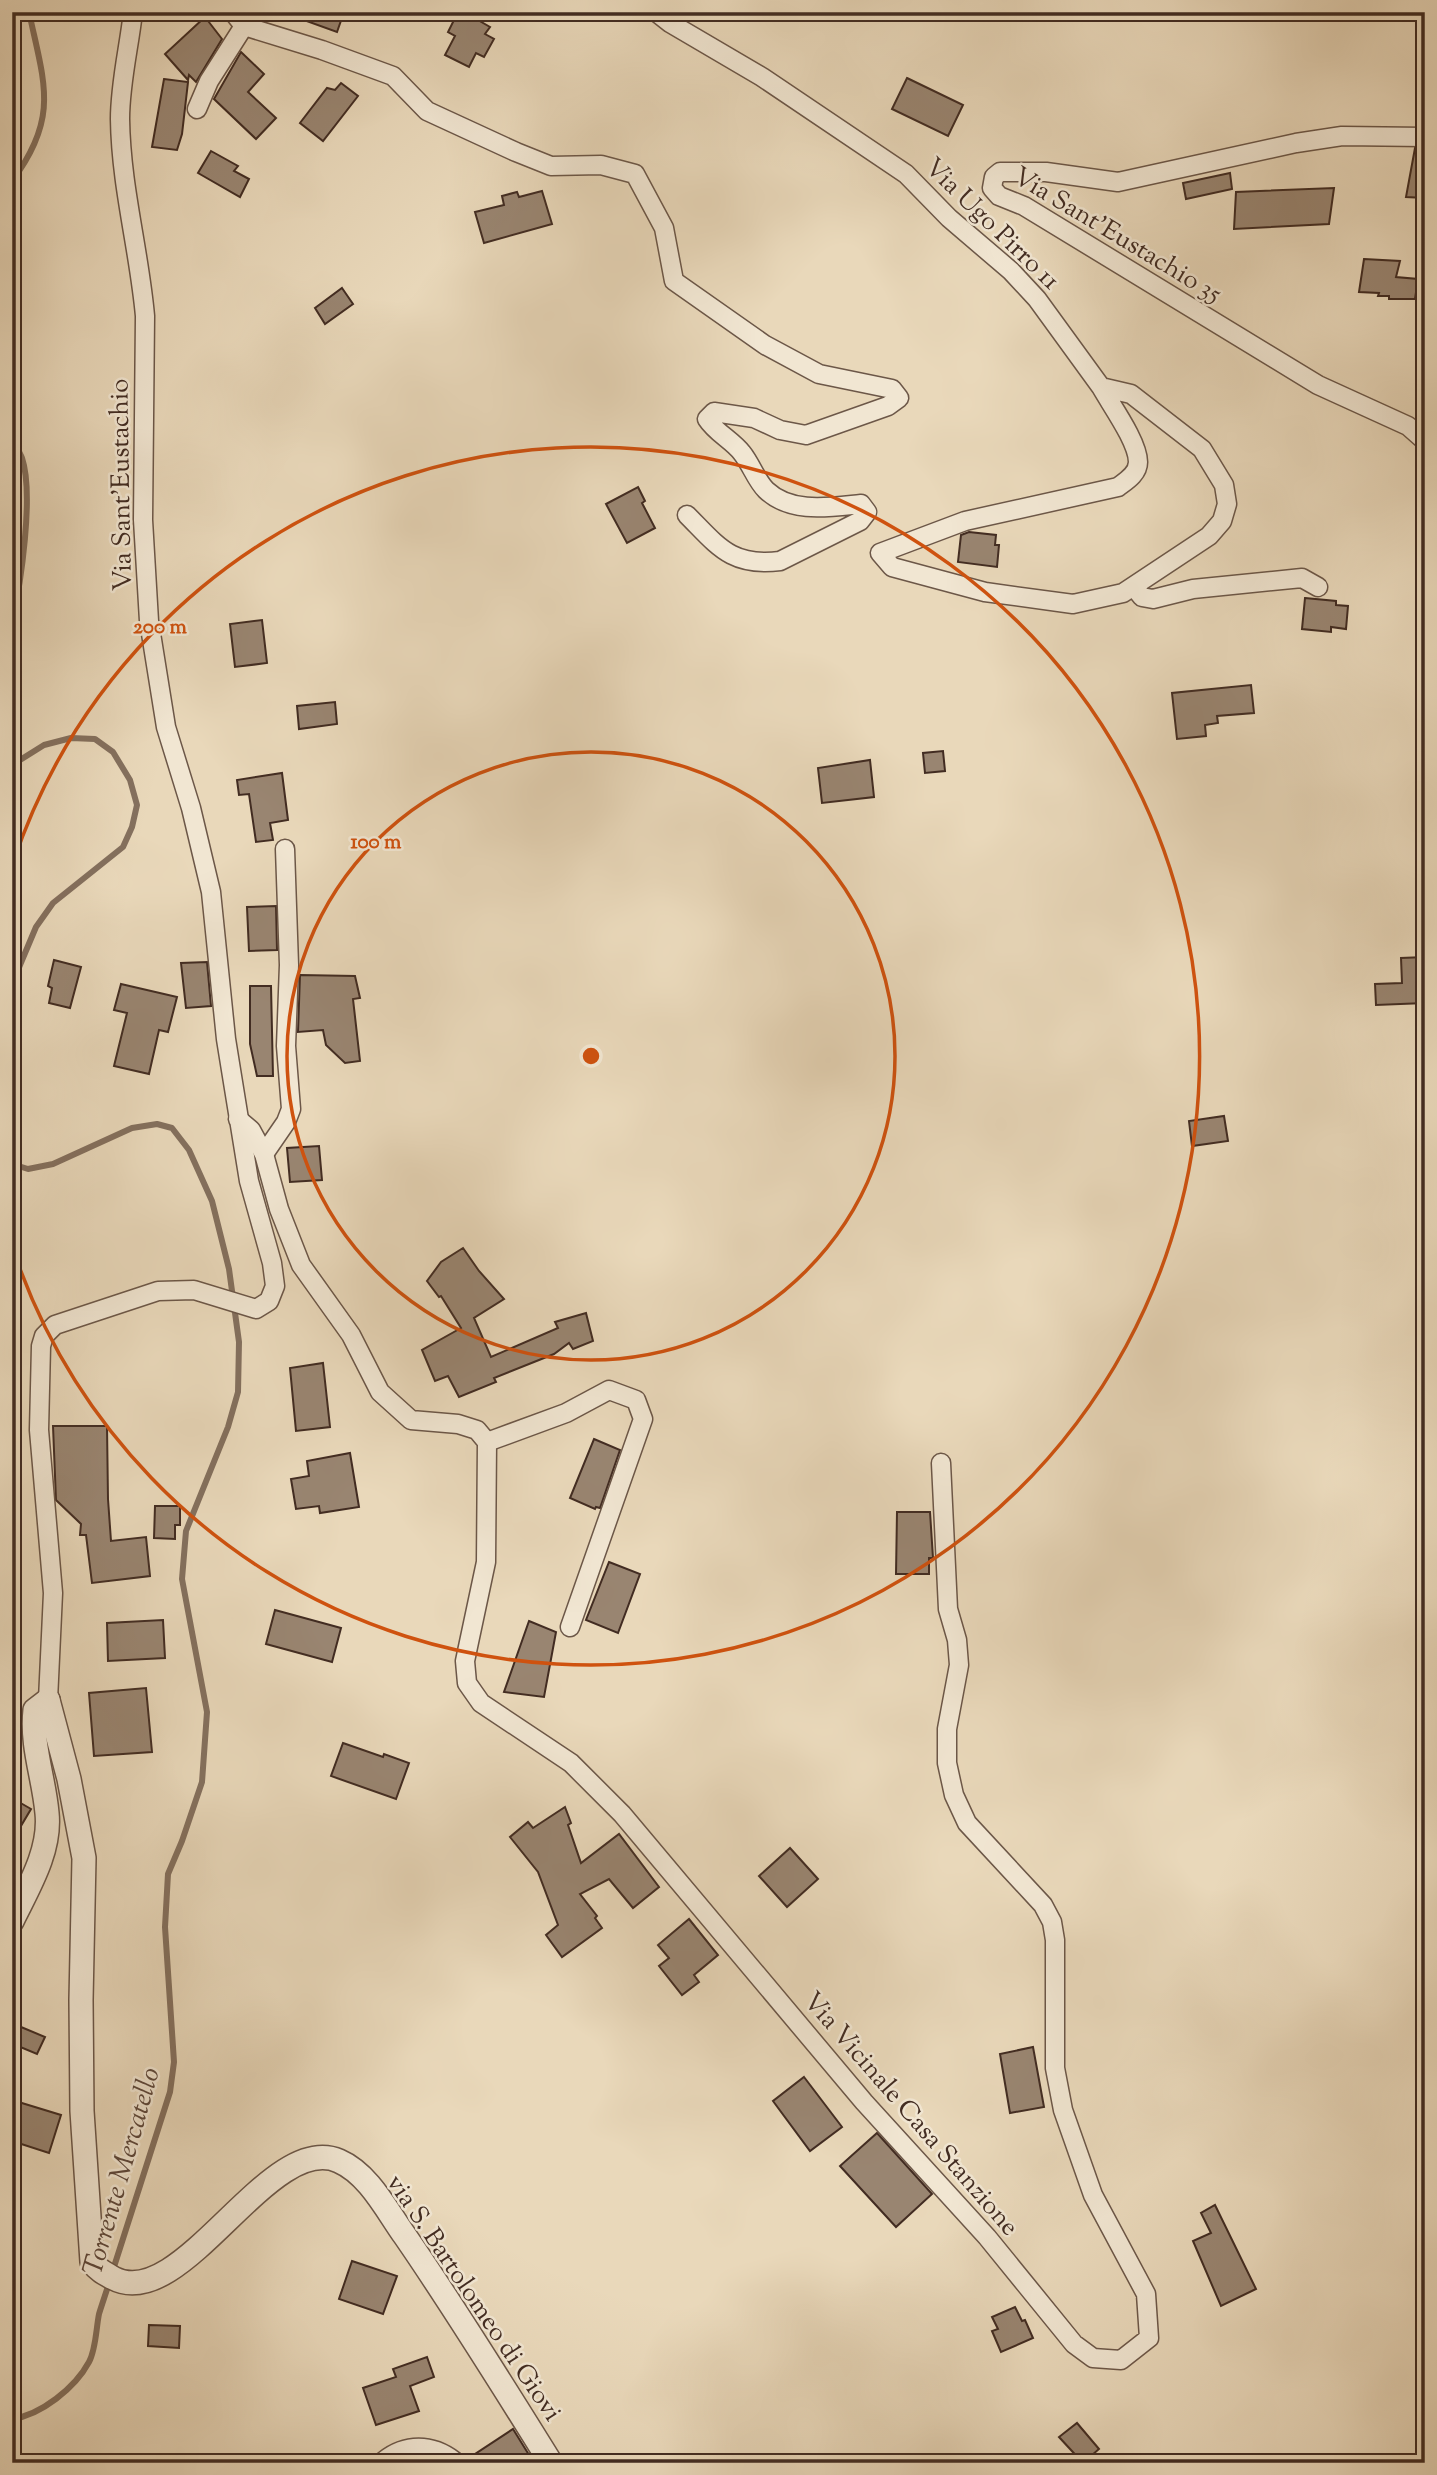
<svg xmlns="http://www.w3.org/2000/svg" width="1437" height="2475" font-family="'Sorts Mill Goudy',serif">
<rect width="100%" height="100%" fill="#e9d8ba"/>
<filter id="stains"><feTurbulence type="fractalNoise" baseFrequency=".00286" numOctaves="4"/><feColorMatrix values="0 0 0 0 .2 0 0 0 0 .09 0 0 0 0 .02 0 0 0 .5 -.17"/></filter>
<radialGradient id="worn" r=".72"><stop offset=".6" stop-color="#630" stop-opacity="0"/><stop offset="1" stop-color="#630" stop-opacity=".3"/></radialGradient>
<g fill="none" stroke-linecap="round" stroke-linejoin="round">
<g stroke="#84705e" stroke-width="6">
<path d="M12,181C60,117 44,83 29,12"/>
<path d="M12,438C15,445 19,451 22,458C34,494 21,584 12,621"/>
<path d="M12,765L44,745L71,738L95,739L113,752L130,780L137,805L132,827L123,847L53,903L36,927L12,984"/>
<path d="M12,1164L28,1169L53,1164L132,1128L157,1124L172,1128L189,1150L212,1201L229,1269L239,1342L238,1392L228,1427L186,1531L182,1579L207,1712L202,1782L182,1841L168,1874L165,1927L174,2062L170,2092L112,2273"/>
<path d="M12,2419C41,2415 75,2388 89,2362C96,2349 96,2329 99,2314C102,2304 106,2293 109,2283"/>
</g>
</g>
<g fill="#998571" stroke="#422c22" stroke-width="2">
<path d="M288,12H344L337,32L287,14Z"/>
<path d="M458,12H464L490,27L485,34L494,39L484,57L476,53L469,67L445,55L455,36L448,32Z"/>
<path d="M205,17L222,39L196,82L189,75L188,80L165,54Z"/>
<path d="M241,52L264,74L248,92L276,118L256,139L214,99Z"/>
<path d="M907,78L963,105L948,136L892,109Z"/>
<path d="M164,79L188,82L182,134L177,150L152,147Z"/>
<path d="M341,83L358,96L323,141L300,123L327,88L335,90Z"/>
<path d="M1415,148H1425V198L1406,197Z"/>
<path d="M211,151L238,166L234,171L249,179L240,197L198,173Z"/>
<path d="M1230,173L1232,189L1186,199L1183,183Z"/>
<path d="M1334,188L1329,224L1234,229L1236,192Z"/>
<path d="M542,191L552,224L484,243L475,212L504,205L502,196L517,192L519,197Z"/>
<path d="M1364,259L1400,261L1396,277L1418,279L1415,299H1389V296H1378L1379,293L1359,292Z"/>
<path d="M342,288L353,304L325,324L315,308Z"/>
<path d="M638,487L645,501L642,503L655,528L627,543L606,504Z"/>
<path d="M969,532L996,535L995,545H999L997,567L958,562L961,535Z"/>
<path d="M1305,598L1336,601V605L1348,606L1346,629L1331,627V632L1302,629Z"/>
<path d="M262,620L267,663L235,667L230,624Z"/>
<path d="M1251,685L1254,713L1217,716L1218,723L1205,725L1206,736L1177,739L1172,693Z"/>
<path d="M335,702L337,724L299,729L297,706Z"/>
<path d="M943,751L945,771L925,773L923,753Z"/>
<path d="M870,760L874,797L822,803L818,768Z"/>
<path d="M282,773L288,820L270,823L273,840L256,842L249,794L239,795L237,780Z"/>
<path d="M276,906L277,950L249,951L247,907Z"/>
<path d="M1425,957V1003L1376,1005L1375,984L1402,983L1401,958Z"/>
<path d="M54,960L81,967L70,1008L49,1003L52,988L48,986Z"/>
<path d="M207,962L211,1006L186,1008L181,963Z"/>
<path d="M300,975L355,976L360,998L353,999L360,1061L345,1063L326,1045L323,1030L298,1032Z"/>
<path d="M121,984L177,997L168,1032L159,1030L149,1074L114,1066L127,1013L114,1010Z"/>
<path d="M250,986H271L273,1076H257L250,1044Z"/>
<path d="M1224,1116L1228,1141L1192,1146L1189,1121Z"/>
<path d="M319,1146L322,1180L290,1182L287,1148Z"/>
<path d="M463,1248L479,1271L504,1299L474,1318L491,1357L558,1328L555,1322L586,1313L593,1341L573,1349L569,1343L554,1354L494,1378L496,1382L459,1397L448,1376L435,1381L422,1350L461,1328L441,1296L439,1297L427,1281L441,1262Z"/>
<path d="M323,1363L330,1427L296,1431L290,1368Z"/>
<path d="M53,1426H107L108,1499L111,1541L146,1537L150,1576L92,1583L86,1535H80L81,1524L56,1500Z"/>
<path d="M594,1439L620,1450L600,1508L596,1507L595,1509L570,1498Z"/>
<path d="M350,1453L359,1507L320,1513L319,1506L296,1509L291,1479L309,1476L307,1461Z"/>
<path d="M155,1506H180V1525H175V1539L154,1538Z"/>
<path d="M897,1512H930L933,1558H929V1574H896Z"/>
<path d="M609,1562L640,1574L618,1633L586,1620Z"/>
<path d="M275,1610L341,1628L332,1662L266,1644Z"/>
<path d="M163,1620L165,1658L108,1661L107,1623Z"/>
<path d="M529,1621L556,1632L544,1697L504,1692Z"/>
<path d="M146,1688L152,1752L94,1756L89,1693Z"/>
<path d="M343,1743L383,1757L384,1754L409,1763L396,1799L331,1776Z"/>
<path d="M12,1798L31,1809L12,1841Z"/>
<path d="M565,1807L571,1823L568,1825L581,1863L619,1834L659,1887L633,1908L609,1879L580,1894L597,1916L595,1918L602,1928L562,1957L546,1935L558,1925L538,1872L510,1837L528,1822L533,1828Z"/>
<path d="M790,1848L818,1879L787,1907L759,1876Z"/>
<path d="M689,1919L718,1955L694,1975L699,1982L682,1995L659,1966L669,1958L658,1945Z"/>
<path d="M21,2027L45,2037L37,2054L13,2044Z"/>
<path d="M1033,2047L1044,2107L1010,2113L1000,2054Z"/>
<path d="M804,2077L842,2127L810,2151L773,2101Z"/>
<path d="M12,2100L61,2115L49,2153L12,2141Z"/>
<path d="M877,2133L932,2194L896,2227L840,2166Z"/>
<path d="M1215,2205L1256,2289L1221,2306L1193,2241L1211,2233L1201,2213Z"/>
<path d="M352,2261L397,2276L383,2314L339,2299Z"/>
<path d="M1015,2307L1022,2321L1025,2320L1033,2338L1001,2352L992,2331L998,2329L992,2317Z"/>
<path d="M149,2325L180,2326L179,2348L148,2346Z"/>
<path d="M427,2357L434,2377L410,2386L419,2411L376,2425L363,2388L396,2377L393,2369Z"/>
<path d="M1077,2423L1099,2449L1083,2463L1059,2437Z"/>
<path d="M513,2429L534,2463H467L466,2460Z"/>
</g>
<g fill="none" stroke-linecap="round" stroke-linejoin="round">
<defs>
<g id="minor">
<path d="M233,12L244,26L322,50L393,76L427,111L516,152L551,166L601,165L635,174L664,228L674,281L765,345L819,374L892,389L899,398L888,406L806,435L780,430L754,418L714,412L707,419C716,433 732,440 742,453C751,464 756,480 766,490C791,514 830,507 861,504L867,512L860,521L780,561C731,567 718,546 687,515"/>
<path d="M656,12L670,23L762,77L906,174L949,218L1011,271L1037,299L1101,387L1131,394L1202,449L1224,485L1227,504L1222,521L1209,536L1123,593L1073,604L985,592L892,567L880,553L965,521L1118,487C1126,481 1138,474 1138,462C1138,442 1111,405 1101,387"/>
<path d="M197,109L209,81L244,26"/>
<path d="M1425,137L1342,136L1296,143L1118,182L1046,172H1000L994,177L992,188L999,196L1024,206L1318,385L1408,426L1425,441"/>
<path d="M1134,587L1142,597L1153,599L1193,589L1302,578L1318,587"/>
<path d="M238,1119L251,1130L264,1154L279,1209L301,1265L351,1335L380,1392L411,1420L458,1424L477,1430L487,1442L486,1562L465,1661L467,1683L481,1703L571,1763L622,1814L864,2102L987,2237L1074,2344L1093,2358L1121,2360L1149,2338L1146,2294L1093,2195L1063,2110L1055,2068V1940L1052,1922L1043,1905L967,1823L954,1795L947,1763V1729L959,1665L957,1640L948,1609L941,1463"/>
<path d="M264,1154L286,1122L291,1109L286,1046L289,965L285,849"/>
<path d="M487,1442L566,1413L609,1390L636,1400L643,1419L570,1627"/>
<path d="M48,1700L53,1593L39,1430L41,1346L44,1336L55,1325L158,1291L194,1290L256,1309L269,1301L275,1286L272,1263L249,1181L226,1039L211,892L191,808L166,727L149,621L143,520L145,316C139,249 121,187 120,119C120,83 129,48 133,12"/>
</g>
<g id="tertiary">
<path d="M48,1700L69,1779L84,1858L81,2000L82,2111L92,2262C98,2270 104,2273 113,2278C182,2315 269,2130 339,2161C369,2174 387,2211 405,2236C456,2310 503,2386 551,2463"/>
<path d="M12,1921C28,1888 51,1851 47,1813C44,1778 31,1746 35,1710L48,1700"/>
<path d="M385,2463C406,2446 431,2446 453,2463"/>
</g>
</defs>
<use href="#minor" stroke="#6c5748" stroke-width="21"/>
<use href="#tertiary" stroke="#6c5748" stroke-width="26"/>
<use href="#minor" stroke="#f1e6d2" stroke-width="18"/>
<use href="#tertiary" stroke="#f1e6d2" stroke-width="23"/>
</g>
<g fill="none" stroke="#cf520f" stroke-width="3.5">
<circle cx="591" cy="1056" r="304"/>
<path d="M13 863A609 609 0 1 1 13 1249"/>
</g>
<g text-anchor="middle" stroke-width="5" stroke-linejoin="round" paint-order="stroke">
<g font-size="26" fill="#422c22" stroke="#f1e6d2">
<text transform="translate(993 223) rotate(44)" y="9">Via Ugo Pirro 11</text>
<text transform="translate(1118 234) rotate(31)" y="9">Via Sant'Eustachio 35</text>
<text transform="translate(120 485) rotate(-91)" y="9">Via Sant'Eustachio</text>
<text transform="translate(912 2113) rotate(49)" y="9">Via Vicinale Casa Stanzione</text>
<text transform="translate(475 2297) rotate(56)" y="9">via S. Bartolomeo di Giovi</text>
</g>
<g font-size="28" font-style="italic" fill="#5e483b" stroke="#f1e6d2">
<text transform="translate(120 2171) rotate(-74)" y="10">Torrente Mercatello</text>
</g>
</g>
<circle cx="591" cy="1056" r="10" fill="#cf520f" stroke="#f1e6d2" stroke-width="3.5"/>
<g font-size="21" text-anchor="middle" font-weight="bold" fill="#cf520f" stroke="#f1e6d2" stroke-width="5" stroke-linejoin="round" paint-order="stroke">
<text x="160" y="633">200 m</text>
<text x="376" y="848">100 m</text>
</g>
<rect width="1437" height="2475" fill="none" stroke="#e9d8ba" stroke-width="42"/>
<rect x="14" y="14" width="1409" height="2447" fill="none" stroke="#422c22" stroke-width="3.5"/>
<rect x="21" y="21" width="1395" height="2433" fill="none" stroke="#422c22" stroke-width="2"/>
<rect width="100%" height="100%" filter="url(#stains)"/>
<rect width="100%" height="100%" fill="url(#worn)"/>
</svg>
